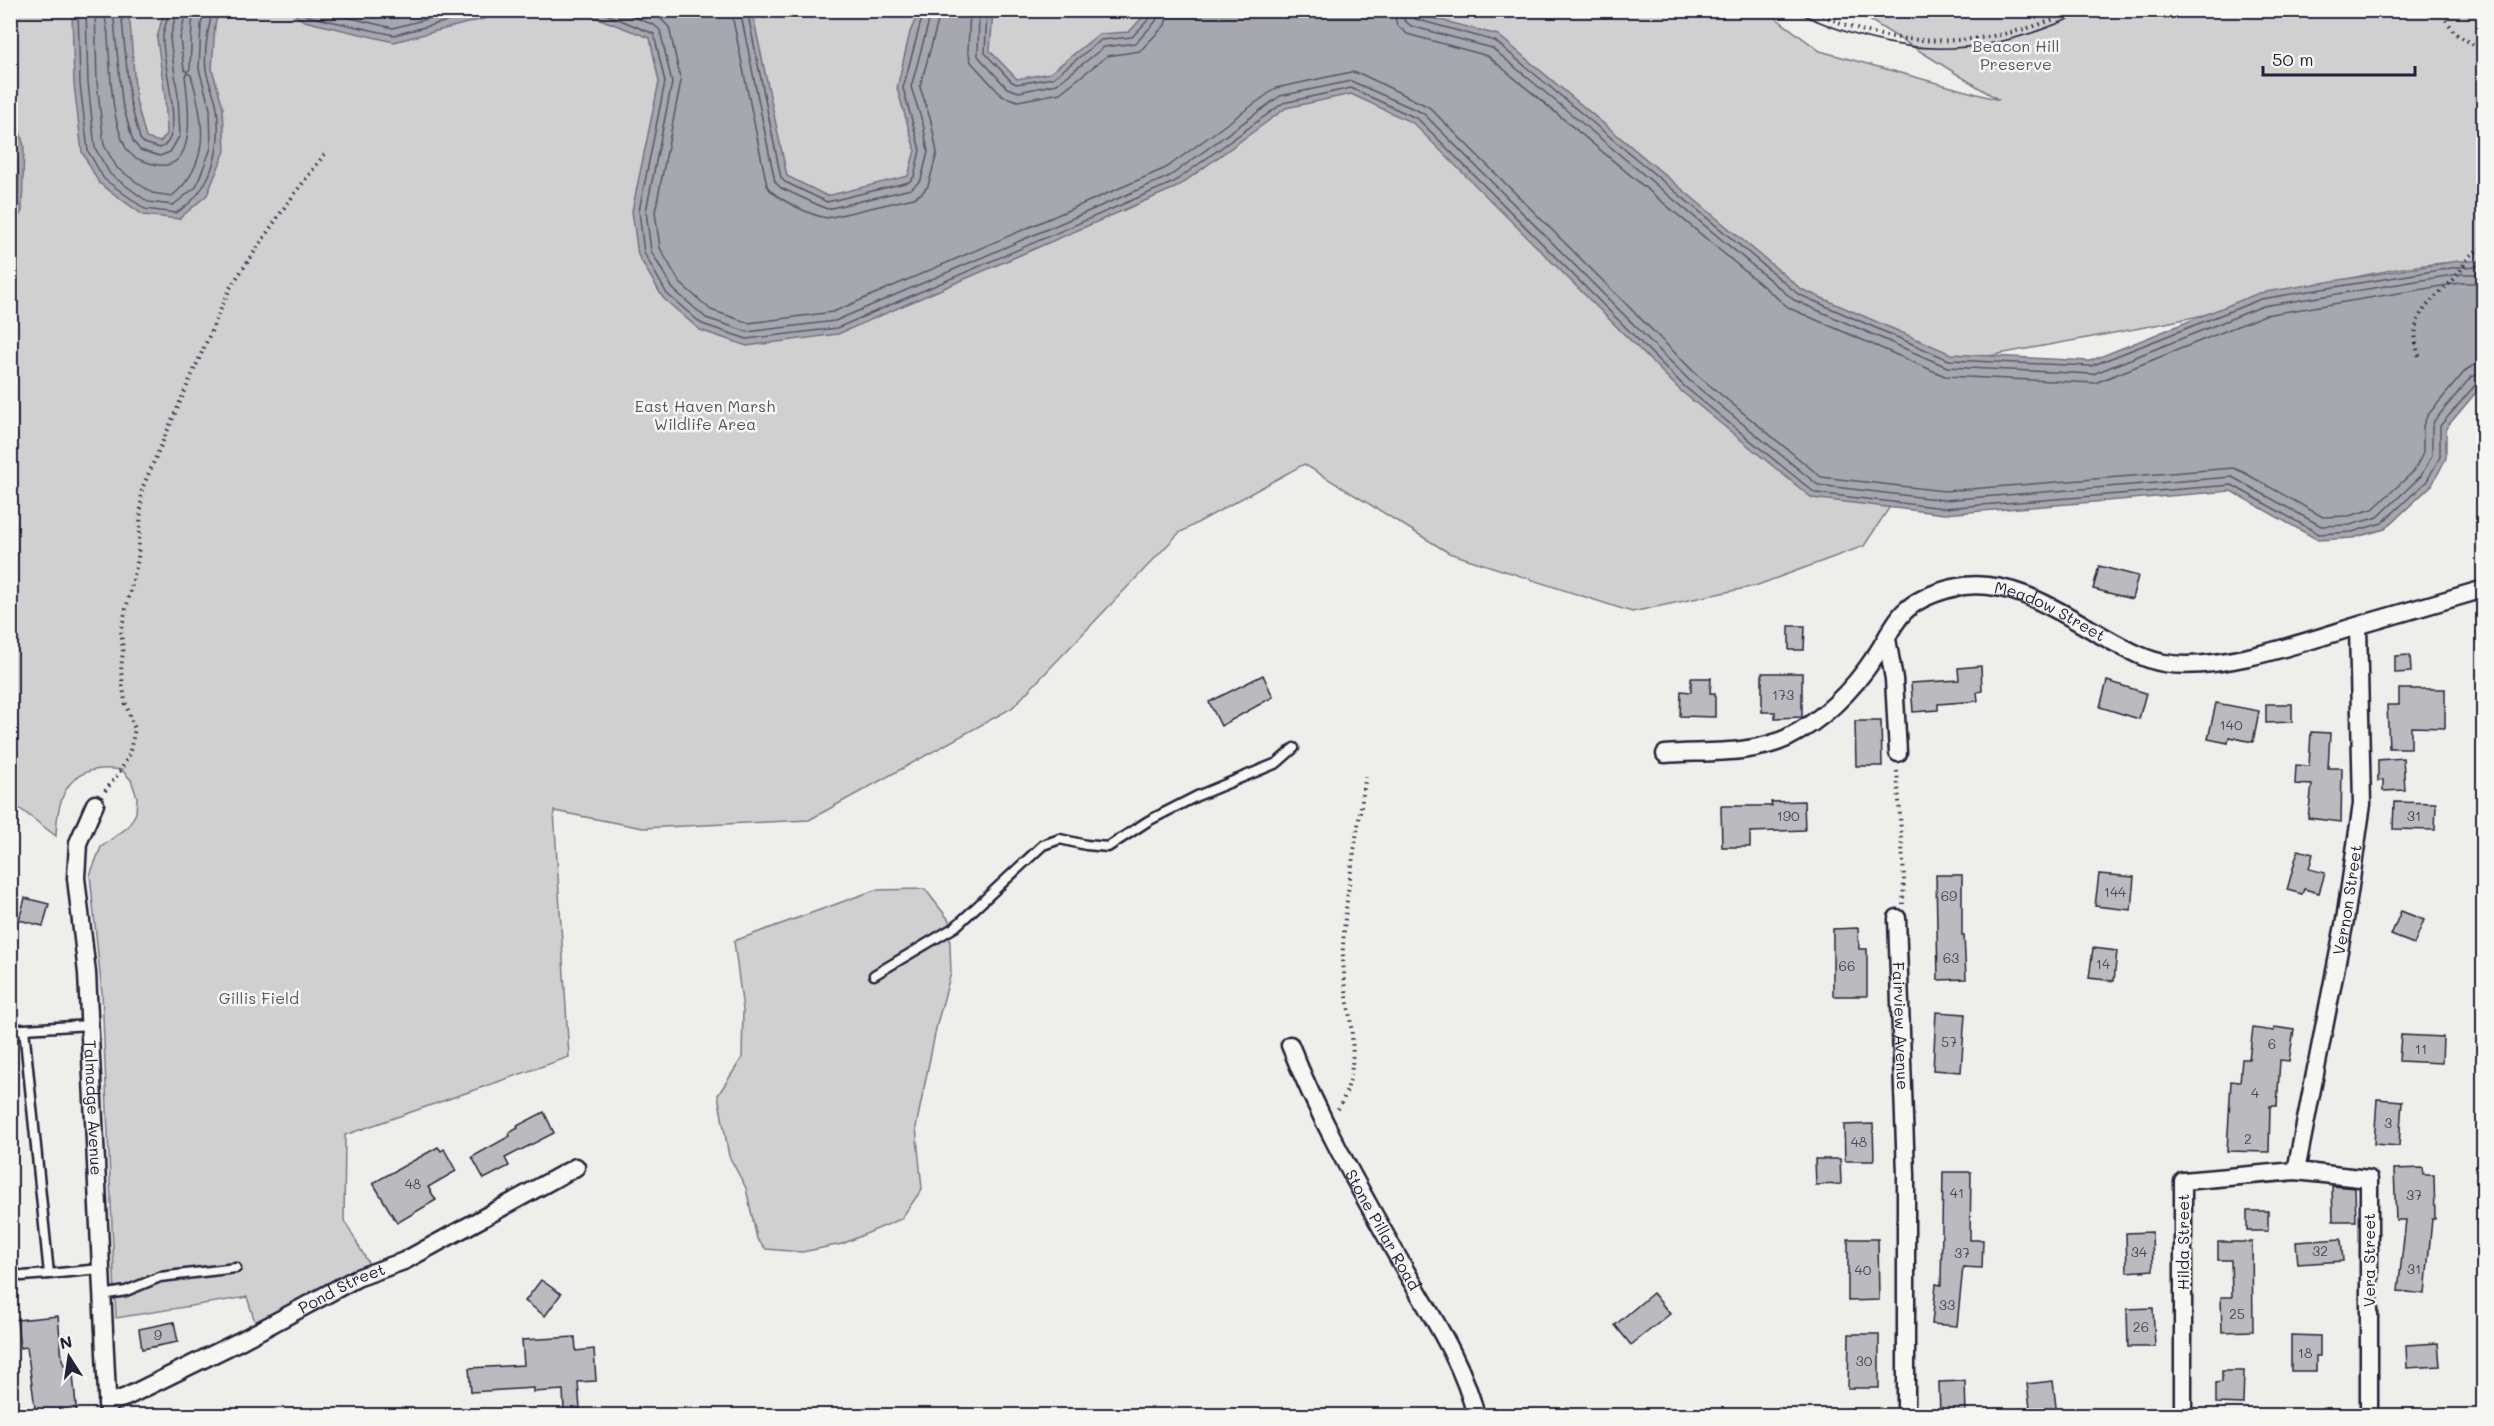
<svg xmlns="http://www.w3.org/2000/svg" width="2494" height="1426" font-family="Mali,sans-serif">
<rect width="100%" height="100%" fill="#eeeeeb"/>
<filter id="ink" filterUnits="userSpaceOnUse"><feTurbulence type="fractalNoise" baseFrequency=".0167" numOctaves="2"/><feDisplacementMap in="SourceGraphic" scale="12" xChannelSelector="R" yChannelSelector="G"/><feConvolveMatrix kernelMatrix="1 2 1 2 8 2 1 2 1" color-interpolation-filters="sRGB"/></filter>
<g filter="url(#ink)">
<g fill="#d0d0d1" stroke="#797986" stroke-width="1.5">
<path d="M1765,10L1820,51L1999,100L1855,11H2483V261C2395,261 2306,290 2221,311C2145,329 2066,341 1989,356L1864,546L1755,586L1632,612L1449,553L1304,464L1179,533L1012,708L809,820L643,828L554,811L569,1057L345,1135L344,1220L370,1266L255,1322L247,1297L116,1318L102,994L90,875L101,847L128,827L136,813L137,797L131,780L122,770C72,762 57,791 56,836L11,802V11Z"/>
<path d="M925,889L949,920L951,973L937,1024L916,1127L922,1189L901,1219L842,1244L802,1252L766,1249L757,1239L746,1188L729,1156L718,1095L742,1058L743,1010L734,941L875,890Z"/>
</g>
<g fill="#a7a7af" stroke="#727281" stroke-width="1.5">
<path d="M72,11H126L130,23L136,100L146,138L160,142L167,134L165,97L157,38L164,11H219L215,25L212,69L223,107L225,151L207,195L179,219L143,215L99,183L82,152L74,84Z"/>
<path d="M289,11H514L394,42L304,21Z"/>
<path d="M579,11H752L787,176L827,196L908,176L915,150L897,88L910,32L919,11H993L990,51L1017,79L1050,73L1099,34L1129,32L1148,11H1406L1498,35L1801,289L1951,354L2090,361L2259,293L2458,261H2483V384L2446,428V458L2432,485L2385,529L2353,538L2318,540L2231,491L1944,514L1812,498L1681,391L1413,123L1351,94L1286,108L1177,187L838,334L747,346L700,330L663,298L638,255L632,211L659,82L650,38Z"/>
<path d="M11,98L24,146L22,211L11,231Z"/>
</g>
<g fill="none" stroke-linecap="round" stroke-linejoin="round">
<g stroke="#575769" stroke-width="1.5">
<path d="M78,10L80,84L88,151L104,179L145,209L176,213C212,191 222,150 217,109C216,96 208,83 206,70C204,51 208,28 213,10"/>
<path d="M86,10L88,83L95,148L110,174L148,202L173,205L196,187L211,148L210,109L199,69L201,24L205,10"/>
<path d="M95,10L97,82L104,145L117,168L152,193L172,196C212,163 204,120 191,75L187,73L185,76C188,100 200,176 153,164C142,161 131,158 126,148C110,117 111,72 108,38C108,29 105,20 104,10"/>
<path d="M113,10L122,102L133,141L140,150L160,156L170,152L180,135L178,96L170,39L177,10"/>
<path d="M121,10L130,101L140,139L144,143L160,148C188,138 161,61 163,38C163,29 168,20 169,10"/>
<path d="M186,10L180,39L184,69L187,72L190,69L192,23L196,10"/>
<path d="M299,10L307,16L394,35L490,10"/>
<path d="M316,10L393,28L460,10"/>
<path d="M358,10L393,18L424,10"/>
<path d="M596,10L654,34L665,82L639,211L644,253L667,294L702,324L747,339L837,328L1174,182L1283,103L1351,88L1418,119L1685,387L1815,493L1944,508L2232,485L2319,534L2352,532L2382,523L2427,481L2440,457V426L2477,383L2484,380"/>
<path d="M616,10L654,25L660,30L672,83L646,211L651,251L673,289L706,318L748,332L835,321L1170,176L1280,96L1351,81L1423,113L1690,381L1818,485L1944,500L2232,477L2321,526L2350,525L2378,517L2421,476L2432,455V428L2434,421L2471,377L2484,373"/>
<path d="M641,10L660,18L669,27L681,81L655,212L660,248L680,283L711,310L749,323L833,312L1166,168L1276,88L1351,72L1361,74L1429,107L1696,374L1821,477L1944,491L2233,468L2243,472L2323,517L2349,516L2373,509L2414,471L2423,453V426L2427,416L2466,370L2474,365L2484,364"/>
<path d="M731,10L767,186C774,198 812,216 827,218L914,198L922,193L928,186L937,153L931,121L920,87L941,10"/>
<path d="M740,10L775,182L781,188L827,209L911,189L921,180L928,152L923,124L911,87L932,10"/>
<path d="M747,10L781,178L785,182L827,202L909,182L914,177L920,150L903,88L924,10"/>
<path d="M970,10L968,50L971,62L1002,96L1018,101L1060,93L1107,56L1140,51L1165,25L1169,10"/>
<path d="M979,10L978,56L1007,88L1019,92L1057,84L1104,47L1136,43L1156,21L1160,10"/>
<path d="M987,10L985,53L1012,82L1017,84L1053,78L1101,40L1132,37L1151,17L1152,10"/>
<path d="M1393,10L1397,25L1407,34L1488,56L1789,308L1945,376L2095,383L2265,315L2460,283H2484"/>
<path d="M1402,10L1404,20L1411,26L1492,48L1794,300L1947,367L2093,374L2263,306L2459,274H2484"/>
<path d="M1410,10L1411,16L1415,19L1495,41L1798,294L1949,360L2091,366L2261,299L2458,267L2484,266"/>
<path d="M10,121C18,146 24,195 10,219"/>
</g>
</g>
<g fill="#bbbbbf" stroke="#22223b" stroke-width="1.5">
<path d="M2099,566L2138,576L2132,599L2093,589Z"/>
<path d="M1789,626H1805L1804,650H1789Z"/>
<path d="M2410,655L2411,672L2395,673V656Z"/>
<path d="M1981,666L1982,691L1977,692L1978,701L1938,704V710L1913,712L1911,683L1959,680L1958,668Z"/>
<path d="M1762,673H1802V717L1775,718V712H1762Z"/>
<path d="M1263,675L1273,697L1221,726L1209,702Z"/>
<path d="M1691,678H1711L1710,693H1715V717L1680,716L1681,691L1691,692Z"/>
<path d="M2107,681L2146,693L2139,719L2100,707Z"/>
<path d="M2399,689H2445V728L2411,727V748H2389L2387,705H2399Z"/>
<path d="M2216,703L2259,711L2253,742L2229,737L2228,743L2208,739Z"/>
<path d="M2266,704H2292V722L2266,723Z"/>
<path d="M1855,721H1881L1882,766H1856Z"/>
<path d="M2311,732L2330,733L2328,768H2342L2341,822L2308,818L2312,785L2295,784L2296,765L2309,766Z"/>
<path d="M2403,758L2405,790L2383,791V780L2378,781V760Z"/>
<path d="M1804,801L1805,830L1750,832V847H1722L1721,806H1772L1771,802Z"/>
<path d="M2394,802L2436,803L2435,830L2393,829Z"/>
<path d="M2298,850L2313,854L2309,869L2325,873L2319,893L2304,889L2302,894L2287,890Z"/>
<path d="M2099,874L2134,877L2131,910L2095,906Z"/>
<path d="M1936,875H1962V935H1964L1966,979L1938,980Z"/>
<path d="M25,898L49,904L43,926L19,920Z"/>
<path d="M2401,911L2424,920L2414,944L2391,935Z"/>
<path d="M1858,928L1859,949H1867V996H1833V929Z"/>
<path d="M2093,948L2117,951L2114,981L2089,978Z"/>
<path d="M1936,1012L1965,1014L1961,1072L1933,1070Z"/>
<path d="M2274,1027L2294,1030L2289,1061L2280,1060L2277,1106H2270L2269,1152L2227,1151L2231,1081L2240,1082L2242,1059H2249L2253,1028L2274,1031Z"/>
<path d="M2401,1035L2443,1037L2442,1063L2399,1061Z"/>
<path d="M2377,1099L2402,1101L2399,1146L2374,1144Z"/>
<path d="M544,1112L554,1133L505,1158L509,1166L484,1179L472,1157L510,1136L509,1133L518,1128L517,1126Z"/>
<path d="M1873,1124L1874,1161H1845L1844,1125Z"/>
<path d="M438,1147L441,1151L444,1149L456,1171L428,1187L436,1200L397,1223L373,1183Z"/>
<path d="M1815,1159H1840L1841,1184L1816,1185Z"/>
<path d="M2423,1168L2424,1175H2434L2435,1219H2432L2425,1294L2398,1291L2406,1220H2396L2394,1169Z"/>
<path d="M1943,1172H1971L1970,1240H1983L1982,1268L1963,1267L1957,1326L1932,1324L1936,1284L1941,1285Z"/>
<path d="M2332,1186L2355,1188L2356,1221H2333Z"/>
<rect x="2247" y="1211" width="21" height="20"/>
<path d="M2152,1232L2153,1270L2127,1272L2126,1233Z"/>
<path d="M1848,1239H1878L1879,1300L1848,1301Z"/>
<path d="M2341,1239L2343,1261L2298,1264L2296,1242Z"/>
<path d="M2218,1242H2252L2253,1331L2222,1332L2221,1297H2232L2231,1260H2218Z"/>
<path d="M541,1280L561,1294L545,1316L525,1301Z"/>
<path d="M1653,1293L1670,1314L1631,1345L1615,1325Z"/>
<path d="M2153,1308L2155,1347H2128L2127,1309Z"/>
<path d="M58,1316L62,1359L64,1365L72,1364L77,1416H36L27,1347L20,1348L17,1320Z"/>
<path d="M174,1322L178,1342L142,1349L139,1329Z"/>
<path d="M1849,1334H1879V1388H1848Z"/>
<path d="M2291,1335L2320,1336V1356H2316V1371H2291Z"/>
<path d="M575,1337L576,1351L594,1349L596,1381L578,1382L580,1409L564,1410L563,1390L534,1392V1388L471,1392L469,1368L524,1365L522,1340Z"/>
<path d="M2438,1343L2440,1366L2407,1368L2406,1345Z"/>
<path d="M2222,1371H2244L2243,1404L2216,1403V1383L2222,1382Z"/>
<path d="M1965,1381L1966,1416H1940L1939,1382Z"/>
<path d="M2053,1381L2057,1416H2031L2027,1384Z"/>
</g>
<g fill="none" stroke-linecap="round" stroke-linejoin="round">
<defs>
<g id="lane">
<path d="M874,975L955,927L1043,845L1060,839L1086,845L1108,847L1148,821L1197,796L1277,763L1294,748"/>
<path d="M90,1025L24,1029L49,1274L100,1269"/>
<path d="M10,1030L24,1029"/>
<path d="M10,1271L22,1276L49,1274"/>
<path d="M102,1295L126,1291L160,1277L236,1268"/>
</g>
<g id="street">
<path d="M1887,639L1894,679L1898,753"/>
<path id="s1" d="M1665,754C1704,751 1751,755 1787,738C1825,719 1853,690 1876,655C1885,642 1893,623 1904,612C1917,599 1939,591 1957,587C2015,576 2068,618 2117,644C2132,652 2147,660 2164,663C2218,673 2307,641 2360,625C2401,613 2442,601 2484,589"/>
<path id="s2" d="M95,804L78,843L76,878L87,973L108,1416"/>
<path id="s3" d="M1897,918L1906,1174V1416"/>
<path id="s4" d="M1290,1045C1321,1123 1363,1195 1404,1268C1431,1315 1463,1362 1476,1416"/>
<path id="s5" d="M2296,1171L2345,920L2362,804L2358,626"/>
<path id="s6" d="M107,1404L126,1397L242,1340L357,1278L404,1261L576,1167"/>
<path d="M2183,1416V1181L2296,1171L2369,1179V1416"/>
</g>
</defs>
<use href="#lane" stroke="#22223b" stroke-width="13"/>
<use href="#street" stroke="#22223b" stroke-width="21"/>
<g stroke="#22223b" stroke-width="4" stroke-dasharray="1.5 4.5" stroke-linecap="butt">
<path d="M1812,10C1834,21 1861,32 1886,36C1949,47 2017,38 2075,10"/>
<path d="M2439,10L2456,34L2484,51"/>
<path d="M2461,10L2484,16"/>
<path d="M2419,356C2406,314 2431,303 2456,277C2461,271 2464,263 2469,257C2473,253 2479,250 2484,245"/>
<path d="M1897,771L1904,877L1903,904"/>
<path d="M105,791L119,773L129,755L135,729L125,702L121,671L123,650L121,630L138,559L142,489L230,288L286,205L327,151"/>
<path d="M1338,1109C1369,1057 1341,1002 1343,946C1346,888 1358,831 1366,773"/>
</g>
<use href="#lane" stroke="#f6f6f2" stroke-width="8"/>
<use href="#street" stroke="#f6f6f2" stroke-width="16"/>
<path stroke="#22223b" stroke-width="1.5" d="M1793,10C1898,61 1984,61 2088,10"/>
</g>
</g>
<g text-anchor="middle" stroke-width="5" stroke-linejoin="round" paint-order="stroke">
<g font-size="14" fill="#48485c">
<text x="1783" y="700">173</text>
<text x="2231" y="730">140</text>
<text x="1788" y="821">190</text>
<text x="2414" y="821">31</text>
<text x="2115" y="897">144</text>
<text x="1949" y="901">69</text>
<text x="1951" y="963">63</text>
<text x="2103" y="969">14</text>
<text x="1847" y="971">66</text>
<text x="1949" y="1047">57</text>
<text x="2272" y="1049">6</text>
<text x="2421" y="1054">11</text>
<text x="2255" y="1098">4</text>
<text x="2388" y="1128">3</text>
<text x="2248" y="1144">2</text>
<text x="1859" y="1147">48</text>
<text x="413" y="1189">48</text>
<text x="1957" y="1198">41</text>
<text x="2414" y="1200">37</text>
<text x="2320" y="1256">32</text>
<text x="2139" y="1257">34</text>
<text x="1962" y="1258">37</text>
<text x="2414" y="1274">31</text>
<text x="1863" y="1275">40</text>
<text x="1947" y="1310">33</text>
<text x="2237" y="1319">25</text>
<text x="2141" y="1332">26</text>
<text x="158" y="1340">9</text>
<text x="2305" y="1358">18</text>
<text x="1864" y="1366">30</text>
</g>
<g font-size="16" fill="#565668" stroke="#f6f6f2">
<text x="2016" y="52">Beacon Hill<tspan x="2016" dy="18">Preserve</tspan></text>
<text x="705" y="412">East Haven Marsh<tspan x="705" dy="18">Wildlife Area</tspan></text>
<text x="259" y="1004">Gillis Field</text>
</g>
<g font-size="16" fill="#22223b" stroke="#f6f6f2">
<text dy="6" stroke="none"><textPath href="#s1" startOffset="456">Meadow Street</textPath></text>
<text dy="6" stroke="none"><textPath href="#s5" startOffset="276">Vernon Street</textPath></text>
<text dy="6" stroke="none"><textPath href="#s3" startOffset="108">Fairview Avenue</textPath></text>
<text dy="6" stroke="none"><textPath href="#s2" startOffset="308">Talmadge Avenue</textPath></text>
<text dy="6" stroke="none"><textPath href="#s4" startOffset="207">Stone Pillar Road</textPath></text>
<text transform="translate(2183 1242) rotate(-90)" y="6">Hilda Street</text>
<text transform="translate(2369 1260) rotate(-90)" y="6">Vera Street</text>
<text dy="6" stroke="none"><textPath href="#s6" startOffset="262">Pond Street</textPath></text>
</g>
</g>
<rect width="2494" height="1426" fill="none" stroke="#f6f6f2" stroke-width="36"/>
<rect x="18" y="18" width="2458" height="1390" fill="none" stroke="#22223b" stroke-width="2" filter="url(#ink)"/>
<g transform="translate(69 1357) rotate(348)" stroke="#f6f6f2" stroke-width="4.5" paint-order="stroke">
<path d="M0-4.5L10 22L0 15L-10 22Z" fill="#22223b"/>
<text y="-9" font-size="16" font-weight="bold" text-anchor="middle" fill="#22223b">N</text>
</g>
<path d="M2263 66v9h152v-9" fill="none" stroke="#22223b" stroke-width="3"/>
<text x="2272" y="66" font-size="18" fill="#22223b" stroke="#f6f6f2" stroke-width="4.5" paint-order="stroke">50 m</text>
</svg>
